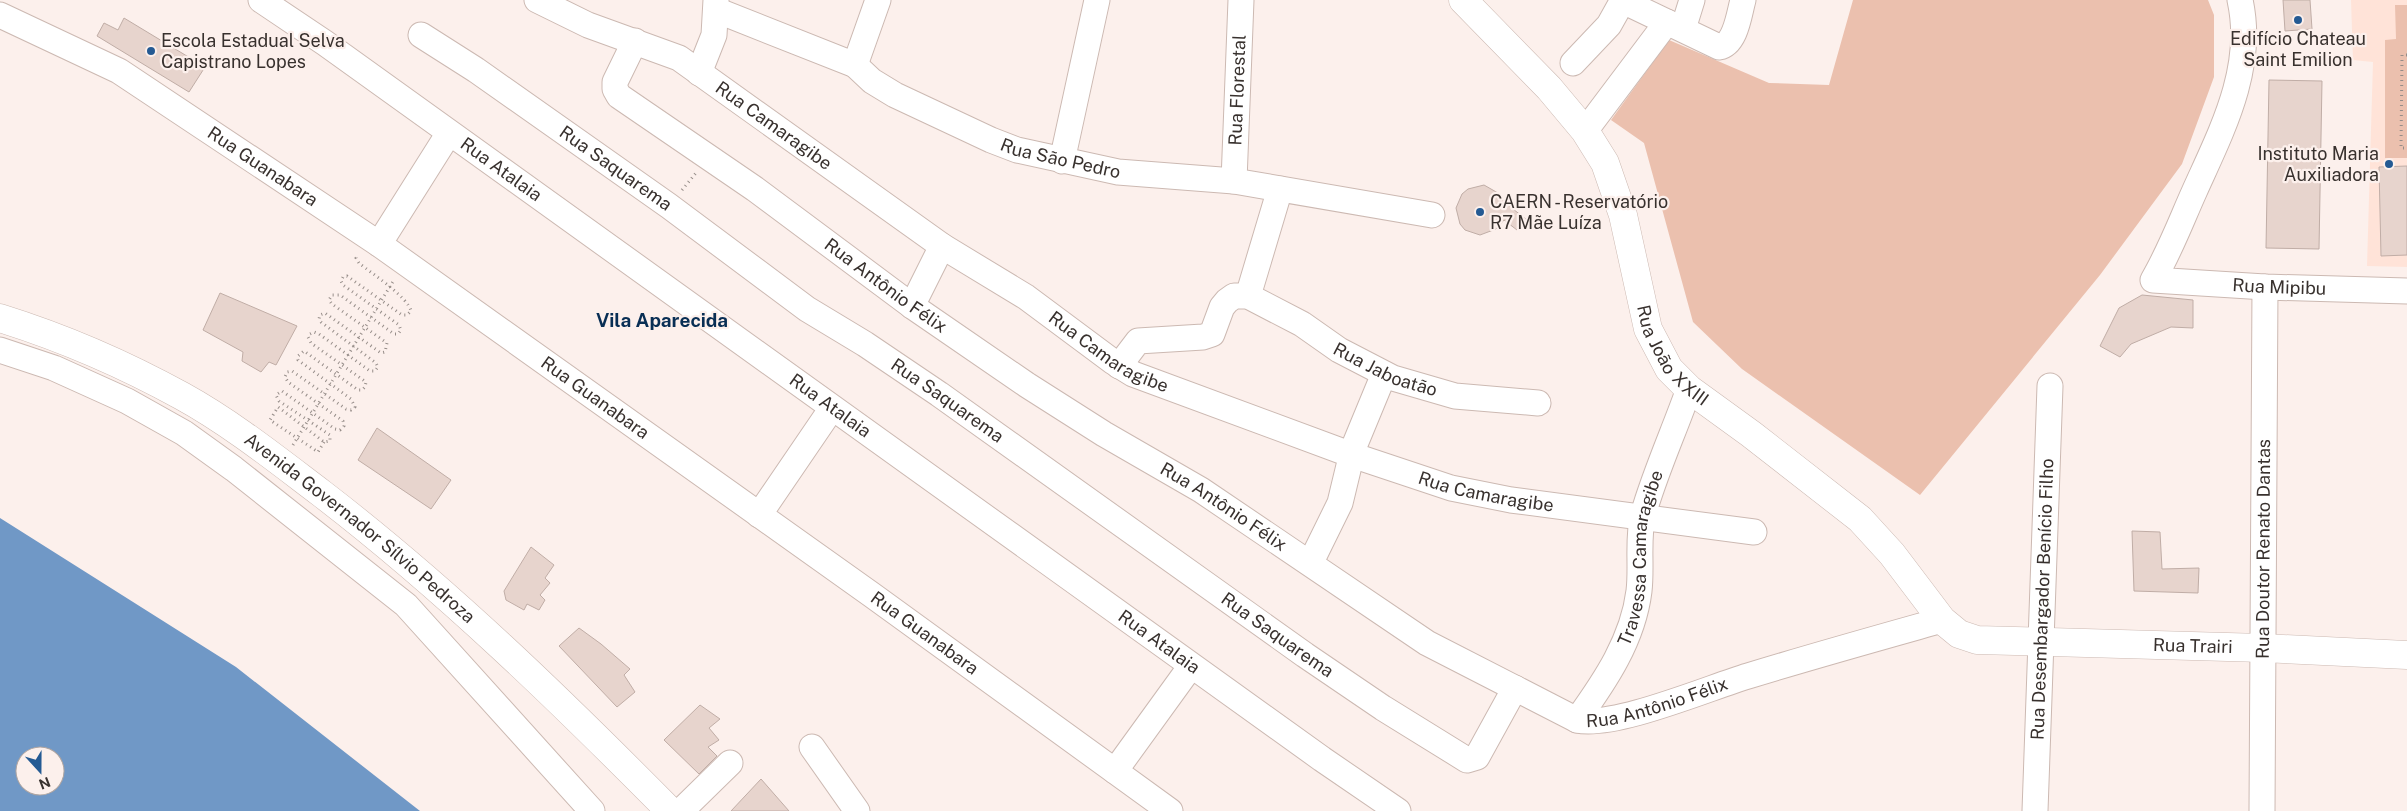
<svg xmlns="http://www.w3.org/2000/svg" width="2407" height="811" font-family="'Public Sans',sans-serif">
<rect width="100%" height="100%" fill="#fcf0ec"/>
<path fill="#ffe3d8" d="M2351,0H2407V267L2367,266L2373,62L2353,60Z"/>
<g fill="#ebc0ae">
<path d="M1853,0H2208L2214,15V77L2182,164L2100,275L1920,495L1742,369L1693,322L1644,143L1611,120L1669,40L1769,83L1829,85Z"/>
<path d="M2395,5H2407V158H2385V40L2396,39Z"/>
</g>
<path fill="#7098c6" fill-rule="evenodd" d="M0,518L236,667L420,811H0ZM25,756H55V786H25Z"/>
<g fill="#e7d4cd" stroke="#c0ada6">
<path d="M2283,0H2310L2312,29L2285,31Z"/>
<path d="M124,18L205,67L189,92L97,36L104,23L118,30Z"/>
<path d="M2269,80L2322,81L2319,249L2266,248Z"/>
<path d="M2407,166V255L2381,256L2379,167Z"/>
<path d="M1484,185L1498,193L1505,203L1526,219L1517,230L1504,220L1496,229L1480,235L1465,230L1460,224L1456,208L1462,194L1468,189Z"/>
<path d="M220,293L297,326L276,365L269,362L261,372L242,361L243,352L203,330Z"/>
<path d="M2142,295L2193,300V328L2171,327L2131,344L2120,357L2100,346L2119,308Z"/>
<path d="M377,428L451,480L431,509L358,460Z"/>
<path d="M2132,531L2160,532L2162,569L2199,568L2198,593L2134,591Z"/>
<path d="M531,547L554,565L545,578L550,583L540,595L545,600L539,610L527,604L524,610L506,600L504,591Z"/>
<path d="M579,628L601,644L630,669L624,675L635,692L617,707L559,646Z"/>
<path d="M700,705L720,719L709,728L719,740L708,747L717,756L699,774L664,740Z"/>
<path d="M761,779L789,811H731Z"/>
</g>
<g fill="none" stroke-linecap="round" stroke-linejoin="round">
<defs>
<g id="minor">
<path id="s1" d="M261,0L325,43L1322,759L1398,811"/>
<path id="s2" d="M537,0L588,25L679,58L942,246L1026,297L1112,361L1133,374L1352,455L1451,488L1511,500L1754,532"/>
<path id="s3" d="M2240,0C2255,68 2222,130 2195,190C2181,221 2170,251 2153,280L2265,287L2407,291"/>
<path d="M1623,1L1719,47C1736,44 1739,14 1743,0"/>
<path id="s4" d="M716,10L855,65L872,81L895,95L991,140L1017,150L1118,172L1234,181L1432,215"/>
<path id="s5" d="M0,15L119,71L379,244L872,595L1170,811"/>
<path d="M1683,29L1692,0"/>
<path id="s6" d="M421,35L476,70L669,206L807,309L865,344L939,394L1305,655L1383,708L1467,760L1477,757L1515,688"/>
<path id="s7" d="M635,41L615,82V89L619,96L755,189L912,306L1027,385L1104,434L1201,490L1427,643L1577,720C1615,728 1708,688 1748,676C1813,656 1878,638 1942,620"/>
<path d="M1573,63L1609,25L1623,0"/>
<path d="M855,65L878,0"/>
<path d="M699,73L714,35L716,0"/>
<path d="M1585,131L1667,22"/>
<path d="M1062,161L1097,0"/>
<path id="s8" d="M1234,181L1241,0"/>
<path d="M379,244L449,133"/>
<path d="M1248,296L1280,189"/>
<path d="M912,306L942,246"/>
<path d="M0,350L54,368L127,401L184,433L234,469L406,605L592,811"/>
<path id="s9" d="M1119,366L1138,341L1203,337L1212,334L1222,307L1227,301L1234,296H1248L1302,324L1339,350L1393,378L1455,396L1538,403"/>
<path d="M759,515L832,408"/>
<path d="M1311,562L1340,503L1353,449L1384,374"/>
<path id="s10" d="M1577,720C1605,681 1633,640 1639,591C1642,566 1637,539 1643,515C1654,475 1675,429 1689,389"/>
<path d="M812,747L857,811"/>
<path d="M1115,771L1191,666"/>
<path d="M681,811L730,763"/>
<path id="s11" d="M2035,811L2050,386"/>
<path id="s12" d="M2262,811L2265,287"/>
</g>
<g id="major">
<path id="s13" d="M1463,0L1549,88L1585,131L1605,163L1623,215L1648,329L1669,369L1689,389L1751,434L1860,519L1892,554L1942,620L1959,634L1977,640L2263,648L2407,655"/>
<path id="s14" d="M0,318C64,338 124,364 182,396C231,423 276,459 321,493C446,589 559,699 670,811"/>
</g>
</defs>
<use href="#minor" stroke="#ccb9b2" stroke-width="27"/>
<use href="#major" stroke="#ccb9b2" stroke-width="29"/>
<g stroke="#968d89" stroke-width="3" stroke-dasharray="1 4" stroke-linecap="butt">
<path d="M2407,55H2402L2401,148H2407"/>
<path d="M682,190L696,173"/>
<path d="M324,442L318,452L270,420L278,407L324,442L330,441V435L279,401L276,395L282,391L335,429L340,430L344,426L343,421L288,382L285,377L287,372L292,371L346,409L351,410L355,407L351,399L298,360V356L304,351L358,390H362L365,387L366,382L311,343L308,337L310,334L314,332L319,334L370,371H375L378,367L376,363L321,322L319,319L320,315L325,313L381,353L385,352L387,343L332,304L329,300L332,295H340L394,334H398L401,330L399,325L343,285L341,281L343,277L347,276L402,315H407L411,311C408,297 371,273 359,263L356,258L359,255"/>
<path d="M293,445L394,280"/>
</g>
<use href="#minor" stroke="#fff" stroke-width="25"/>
<use href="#major" stroke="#fff" stroke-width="28"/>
</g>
<g fill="#245a93" stroke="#fcf0ec" stroke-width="2">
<circle cx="2298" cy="20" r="5"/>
<circle cx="151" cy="51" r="5"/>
<circle cx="2389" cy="164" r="5"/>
<circle cx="1480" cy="212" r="5"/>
</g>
<g text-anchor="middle" stroke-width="4.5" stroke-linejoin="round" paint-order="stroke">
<g font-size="18" fill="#38312e" stroke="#fcf0ec" text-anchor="start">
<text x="2298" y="45" text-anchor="middle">Edifício Chateau<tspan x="2298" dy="21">Saint Emilion</tspan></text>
<text x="161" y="47">Escola Estadual Selva<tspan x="161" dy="21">Capistrano Lopes</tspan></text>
<text x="2379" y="160" text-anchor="end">Instituto Maria<tspan x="2379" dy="21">Auxiliadora</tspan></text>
<text x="1490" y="208">CAERN - Reservatório<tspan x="1490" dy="21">R7 Mãe Luíza</tspan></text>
</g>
<g font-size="18" fill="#38312e" stroke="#fcf0ec">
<text dy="6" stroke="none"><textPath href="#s8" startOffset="91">Rua Florestal</textPath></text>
<text dy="6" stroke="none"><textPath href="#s2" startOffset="270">Rua Camaragibe</textPath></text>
<text dy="6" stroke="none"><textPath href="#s4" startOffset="378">Rua São Pedro</textPath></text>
<text dy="6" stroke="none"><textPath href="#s5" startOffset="304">Rua Guanabara</textPath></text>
<text dy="6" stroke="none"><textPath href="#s6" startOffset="236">Rua Saquarema</textPath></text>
<text dy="6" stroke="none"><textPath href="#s1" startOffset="294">Rua Atalaia</textPath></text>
<text dy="6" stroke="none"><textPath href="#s7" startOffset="388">Rua Antônio Félix</textPath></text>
<text dy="6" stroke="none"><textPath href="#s3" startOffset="425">Rua Mipibu</textPath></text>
<text dy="6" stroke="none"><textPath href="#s2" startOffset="675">Rua Camaragibe</textPath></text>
<text dy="6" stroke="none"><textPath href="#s13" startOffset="424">Rua João XXIII</textPath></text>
<text dy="6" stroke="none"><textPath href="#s9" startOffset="322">Rua Jaboatão</textPath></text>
<text dy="6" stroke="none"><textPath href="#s5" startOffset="709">Rua Guanabara</textPath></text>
<text dy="6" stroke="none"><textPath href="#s6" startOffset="641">Rua Saquarema</textPath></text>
<text dy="6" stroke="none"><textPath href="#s1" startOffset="699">Rua Atalaia</textPath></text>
<text dy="6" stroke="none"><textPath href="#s2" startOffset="1080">Rua Camaragibe</textPath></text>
<text dy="6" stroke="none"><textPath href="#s7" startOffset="792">Rua Antônio Félix</textPath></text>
<text dy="6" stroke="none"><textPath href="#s14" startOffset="420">Avenida Governador Sílvio Pedroza</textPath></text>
<text dy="6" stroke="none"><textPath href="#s12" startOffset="262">Rua Doutor Renato Dantas</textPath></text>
<text dy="6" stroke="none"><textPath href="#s10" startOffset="178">Travessa Camaragibe</textPath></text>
<text dy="6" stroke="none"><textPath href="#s11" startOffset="212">Rua Desembargador Benício Filho</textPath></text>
<text dy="6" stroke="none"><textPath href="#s5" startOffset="1114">Rua Guanabara</textPath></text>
<text dy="6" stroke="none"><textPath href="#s6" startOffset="1046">Rua Saquarema</textPath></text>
<text dy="6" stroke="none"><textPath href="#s1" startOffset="1104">Rua Atalaia</textPath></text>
<text dy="6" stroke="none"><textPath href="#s13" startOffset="1064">Rua Trairi</textPath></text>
<text dy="6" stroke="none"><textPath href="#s7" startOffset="1288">Rua Antônio Félix</textPath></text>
</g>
<g font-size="19" font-weight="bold" fill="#082e54" stroke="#fcf0ec">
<text x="662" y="327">Vila Aparecida</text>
</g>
</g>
<g transform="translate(40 771) rotate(159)"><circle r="24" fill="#fcf0ec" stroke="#aea4a0"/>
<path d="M0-4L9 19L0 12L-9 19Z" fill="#245a93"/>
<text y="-8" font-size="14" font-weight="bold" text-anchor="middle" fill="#38312e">N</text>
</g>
</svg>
